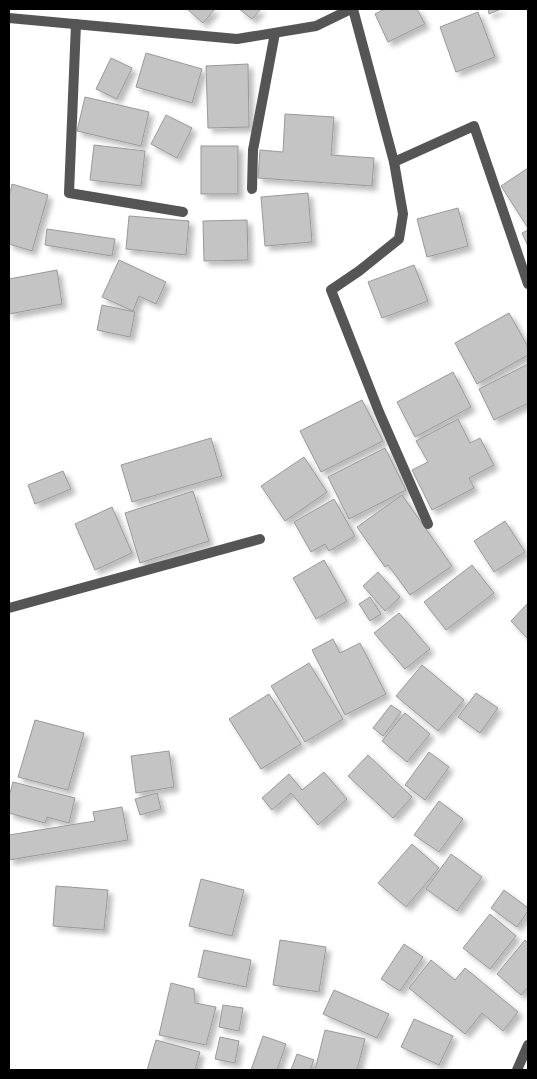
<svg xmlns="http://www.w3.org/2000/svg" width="537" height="1079" font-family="'DM Sans',sans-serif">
<defs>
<filter id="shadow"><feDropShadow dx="4.5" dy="4.5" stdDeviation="2.5" flood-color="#0004"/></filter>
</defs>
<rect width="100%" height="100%" fill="#fff"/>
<g fill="#c4c4c4" stroke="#999" filter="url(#shadow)">
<path d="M187,9H215L203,23Z"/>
<path d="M239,9H261L252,19Z"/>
<path d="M385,9H417L425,24L388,42L375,14Z"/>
<path d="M488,9H501L489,14Z"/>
<path d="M478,12L495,57L456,72L440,27Z"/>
<path d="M146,53L202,69L192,103L136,87Z"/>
<path d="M111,58L132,68L117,99L96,89Z"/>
<path d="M248,64L249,127L208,128L206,66Z"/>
<path d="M85,97L149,112L141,146L77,131Z"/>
<path d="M285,114L334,117L331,155L374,158L372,186L258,178L260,150L283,152Z"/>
<path d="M166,115L192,128L177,158L151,144Z"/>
<path d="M94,145L145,151L141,186L90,180Z"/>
<rect x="201" y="146" width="37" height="48"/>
<path d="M528,168V228L501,186Z"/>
<path d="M12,184L48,195L32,251L9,244V198Z"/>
<path d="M308,193L312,242L265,246L261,197Z"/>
<path d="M458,208L468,246L427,257L417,219Z"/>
<path d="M129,216L189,221L186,255L126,249Z"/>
<path d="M247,220L248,260L204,261L203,221Z"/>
<path d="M47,229L115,239L112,256L45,245Z"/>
<path d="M528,230V246L522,233Z"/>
<path d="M119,260L166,282L156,304L139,296L133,311L102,297Z"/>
<path d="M414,265L428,301L382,318L368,282Z"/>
<path d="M57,270L62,304L9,314V279Z"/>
<path d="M102,305L135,312L130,337L97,330Z"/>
<path d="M509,313L528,347V355L477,384L455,343Z"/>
<path d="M528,364V403L494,420L479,389Z"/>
<path d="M453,372L471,407L415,437L397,402Z"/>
<path d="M362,400L383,441L321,472L300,431Z"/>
<path d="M458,419L470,443L480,438L494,465L469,478L474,488L432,510L412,470L428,462L416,441Z"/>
<path d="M211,438L222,476L132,502L121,465Z"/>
<path d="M385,448L406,490L349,519L328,477Z"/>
<path d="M304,457L327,492L285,521L261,486Z"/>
<path d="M63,471L71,489L35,504L28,485Z"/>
<path d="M193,491L209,541L140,563L125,513Z"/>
<path d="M402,495L452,566L410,595L388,565L385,567L357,527Z"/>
<path d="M334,499L355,536L329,551L325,544L311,552L294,522Z"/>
<path d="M112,507L132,553L95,570L75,524Z"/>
<path d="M505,521L525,552L494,572L474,541Z"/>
<path d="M324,560L347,601L316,619L293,578Z"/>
<path d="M472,565L494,593L446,630L424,602Z"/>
<path d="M378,572L400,597L385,611L363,586Z"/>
<path d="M370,597L381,614L370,621L359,604Z"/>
<path d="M528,603V639L511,621Z"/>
<path d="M399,613L430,649L405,669L374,633Z"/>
<path d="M333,639L340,653L360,643L386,694L345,715L312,650Z"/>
<path d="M309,663L343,719L305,742L271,686Z"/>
<path d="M422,665L464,700L438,731L396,696Z"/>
<path d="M476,693L498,708L480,733L458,717Z"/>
<path d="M269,694L301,744L261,769L229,719Z"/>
<path d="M391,705L401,712L383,736L373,728Z"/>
<path d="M405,713L430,734L407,762L382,741Z"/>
<path d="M35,720L84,733L68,790L18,777Z"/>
<path d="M169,751L174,787L136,793L131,756Z"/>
<path d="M429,752L449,767L425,800L405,785Z"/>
<path d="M368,755L412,797L393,818L348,776Z"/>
<path d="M324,772L347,799L318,825L291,793L272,810L262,798L289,774L302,790Z"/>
<path d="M13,782L75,798L69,823L47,817L45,823L9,813V797Z"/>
<path d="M157,793L161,809L140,815L135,799Z"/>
<path d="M439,801L463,819L439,852L414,835Z"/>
<path d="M122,807L128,840L9,860V835L95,821L93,812Z"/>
<path d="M412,844L439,868L406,907L378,883Z"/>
<path d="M451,854L482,877L457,911L426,889Z"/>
<path d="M201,879L244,890L232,936L189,926Z"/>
<path d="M56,886L108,890L104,930L53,926Z"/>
<path d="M504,890L528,908V911L517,927L491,908Z"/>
<path d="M490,914L516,936L490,969L463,948Z"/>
<path d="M280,940L326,947L319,992L273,985Z"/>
<path d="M525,940L528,943V987L521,995L497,974Z"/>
<path d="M404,944L423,957L400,991L381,979Z"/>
<path d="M204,950L251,960L246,987L198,977Z"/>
<path d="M431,960L455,980L465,968L518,1012L503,1031L482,1013L465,1034L409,988Z"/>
<path d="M171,983L194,989L195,1003L216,1007L206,1045L159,1035Z"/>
<path d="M334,990L389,1014L377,1038L323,1014Z"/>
<path d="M223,1005L243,1008L239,1031L219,1027Z"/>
<path d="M414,1019L453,1036L439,1065L401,1047Z"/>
<path d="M325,1030L365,1039L357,1070H315Z"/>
<path d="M263,1036L286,1044L277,1070H251Z"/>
<path d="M220,1037L239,1041L235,1063L215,1059Z"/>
<path d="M156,1040L200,1052L195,1070H147Z"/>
<path d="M297,1054L314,1060L310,1070H291Z"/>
</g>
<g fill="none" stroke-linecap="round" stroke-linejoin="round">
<g stroke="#555" stroke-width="10">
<path d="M353,9L394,162L403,214L399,239L359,271L331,290L379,412L428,524"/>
<path d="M9,18L237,39L316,26L351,9"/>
<path d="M76,24L69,193L183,212"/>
<path d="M394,162L474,126L528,284"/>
<path d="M252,189L253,150L275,33"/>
<path d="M9,608L260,539"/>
<path d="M517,1070L528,1045"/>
</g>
</g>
<rect width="537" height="1079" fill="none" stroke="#000000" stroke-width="20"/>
</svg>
